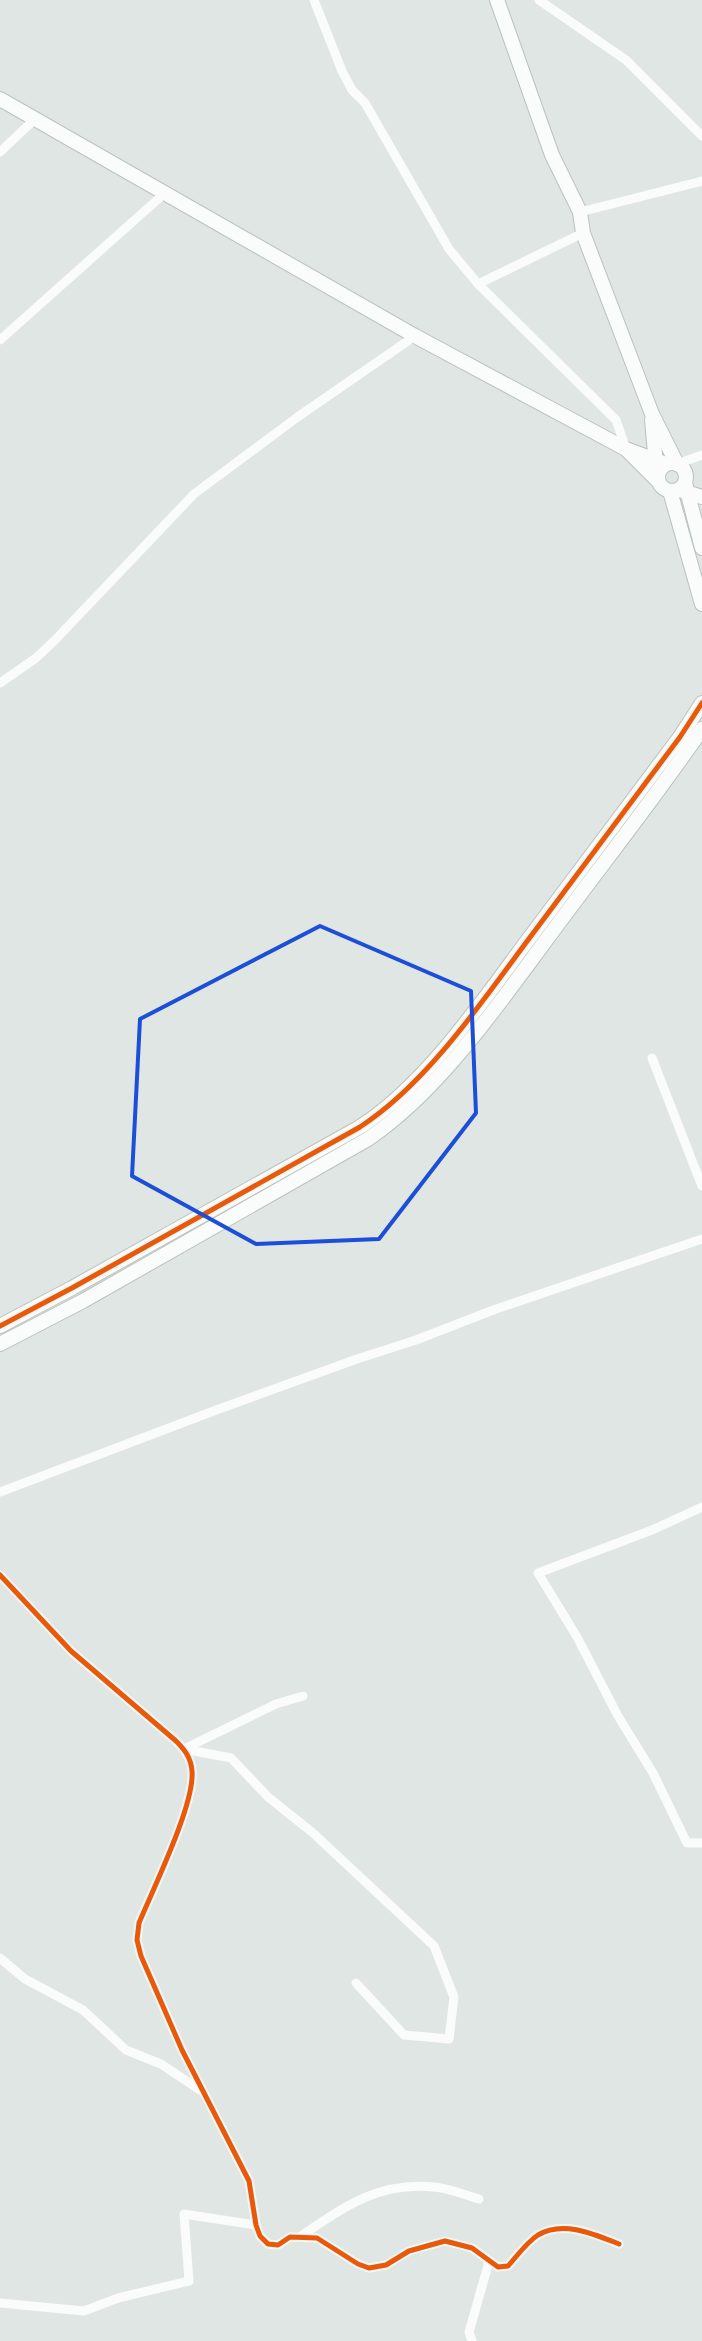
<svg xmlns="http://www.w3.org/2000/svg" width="702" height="2341" font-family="'PT Sans',sans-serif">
<rect width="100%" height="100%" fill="#e0e6e3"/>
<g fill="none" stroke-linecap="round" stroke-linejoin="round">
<defs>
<g id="secondary">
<path d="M497,0L552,155L580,212L583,233L652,414L677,464"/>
<path d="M0,99L415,336L626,449L666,464"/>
<path d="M652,420L656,465"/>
<path d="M628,451L658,481"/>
<circle cx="672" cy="477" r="14"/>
<path d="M685,483L702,548"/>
<path d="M680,490L702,497"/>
<path d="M670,491L702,604"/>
<path d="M0,1326L72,1288L360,1127C425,1085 479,1006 525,944C576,875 628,806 680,737L702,703"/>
<path d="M0,1344L83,1301L368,1139C443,1088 504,996 558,924C606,859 656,796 702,729"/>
</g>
</defs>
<use href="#secondary" stroke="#b9c3be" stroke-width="16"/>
<g stroke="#fafbfb" stroke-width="9">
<path d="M314,0L342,71L352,90L365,103L449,249L478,284L616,420L626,449"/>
<path d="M539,0L626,60L702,136"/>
<path d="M0,152L35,119"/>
<path d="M580,212L702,181"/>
<path d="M478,284L583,233"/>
<path d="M0,340L166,192"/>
<path d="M677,464L702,455"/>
<path d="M0,683L36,658L55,640L194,494L299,416L415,336"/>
<path d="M652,1058L702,1186"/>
<path d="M0,1492L219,1409L357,1359L416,1340L496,1309L702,1239"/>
<path d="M702,1507L652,1530L538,1573L577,1637L618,1716L653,1773L687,1843H702"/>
<path d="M0,1575L71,1651L176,1741C185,1750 191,1758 192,1771C195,1804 153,1889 139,1923L137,1940L141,1956L182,2050L249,2181L256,2225L260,2236L268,2244L278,2245L290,2237L317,2238L358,2264L369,2268L386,2265L409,2251L445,2241L472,2248L498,2267L508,2266C517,2256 527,2242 538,2235C563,2220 594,2234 619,2244"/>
<path d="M303,1696L276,1704L184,1749L231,1758L268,1797L313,1833L434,1946L454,1997L449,2039L404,2035L356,1983"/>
<path d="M0,1958L25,1979L83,2010L126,2050L161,2064L200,2090"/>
<path d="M301,2236C344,2207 379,2181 434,2187C449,2188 465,2195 479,2199"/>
<path d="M0,2303L84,2311L118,2298L189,2281L184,2214L256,2225"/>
<path d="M472,2341L469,2332L489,2262"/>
</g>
<use href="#secondary" stroke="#fafbfb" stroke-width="14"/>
<defs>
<g id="cycleway">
<path d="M0,1326L72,1288L360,1127C425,1085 479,1006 525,944C576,875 628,806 680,737L702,703"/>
<path d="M0,1575L71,1651L176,1741C185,1750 191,1758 192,1771C195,1804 153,1889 139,1923L137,1940L141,1956L182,2050L249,2181L256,2225L260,2236L268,2244L278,2245L290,2237L317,2238L358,2264L369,2268L386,2265L409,2251L445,2241L472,2248L498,2267L508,2266C517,2256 527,2242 538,2235C563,2220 594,2234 619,2244"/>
</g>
</defs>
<use href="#cycleway" stroke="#edf6f1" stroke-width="8"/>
<use href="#cycleway" stroke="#e8590c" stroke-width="5"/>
</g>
<path fill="none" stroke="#1d4ed8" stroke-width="4" stroke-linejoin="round" d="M320,926L471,991L476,1113L379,1239L256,1244L132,1176L140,1019Z"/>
</svg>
